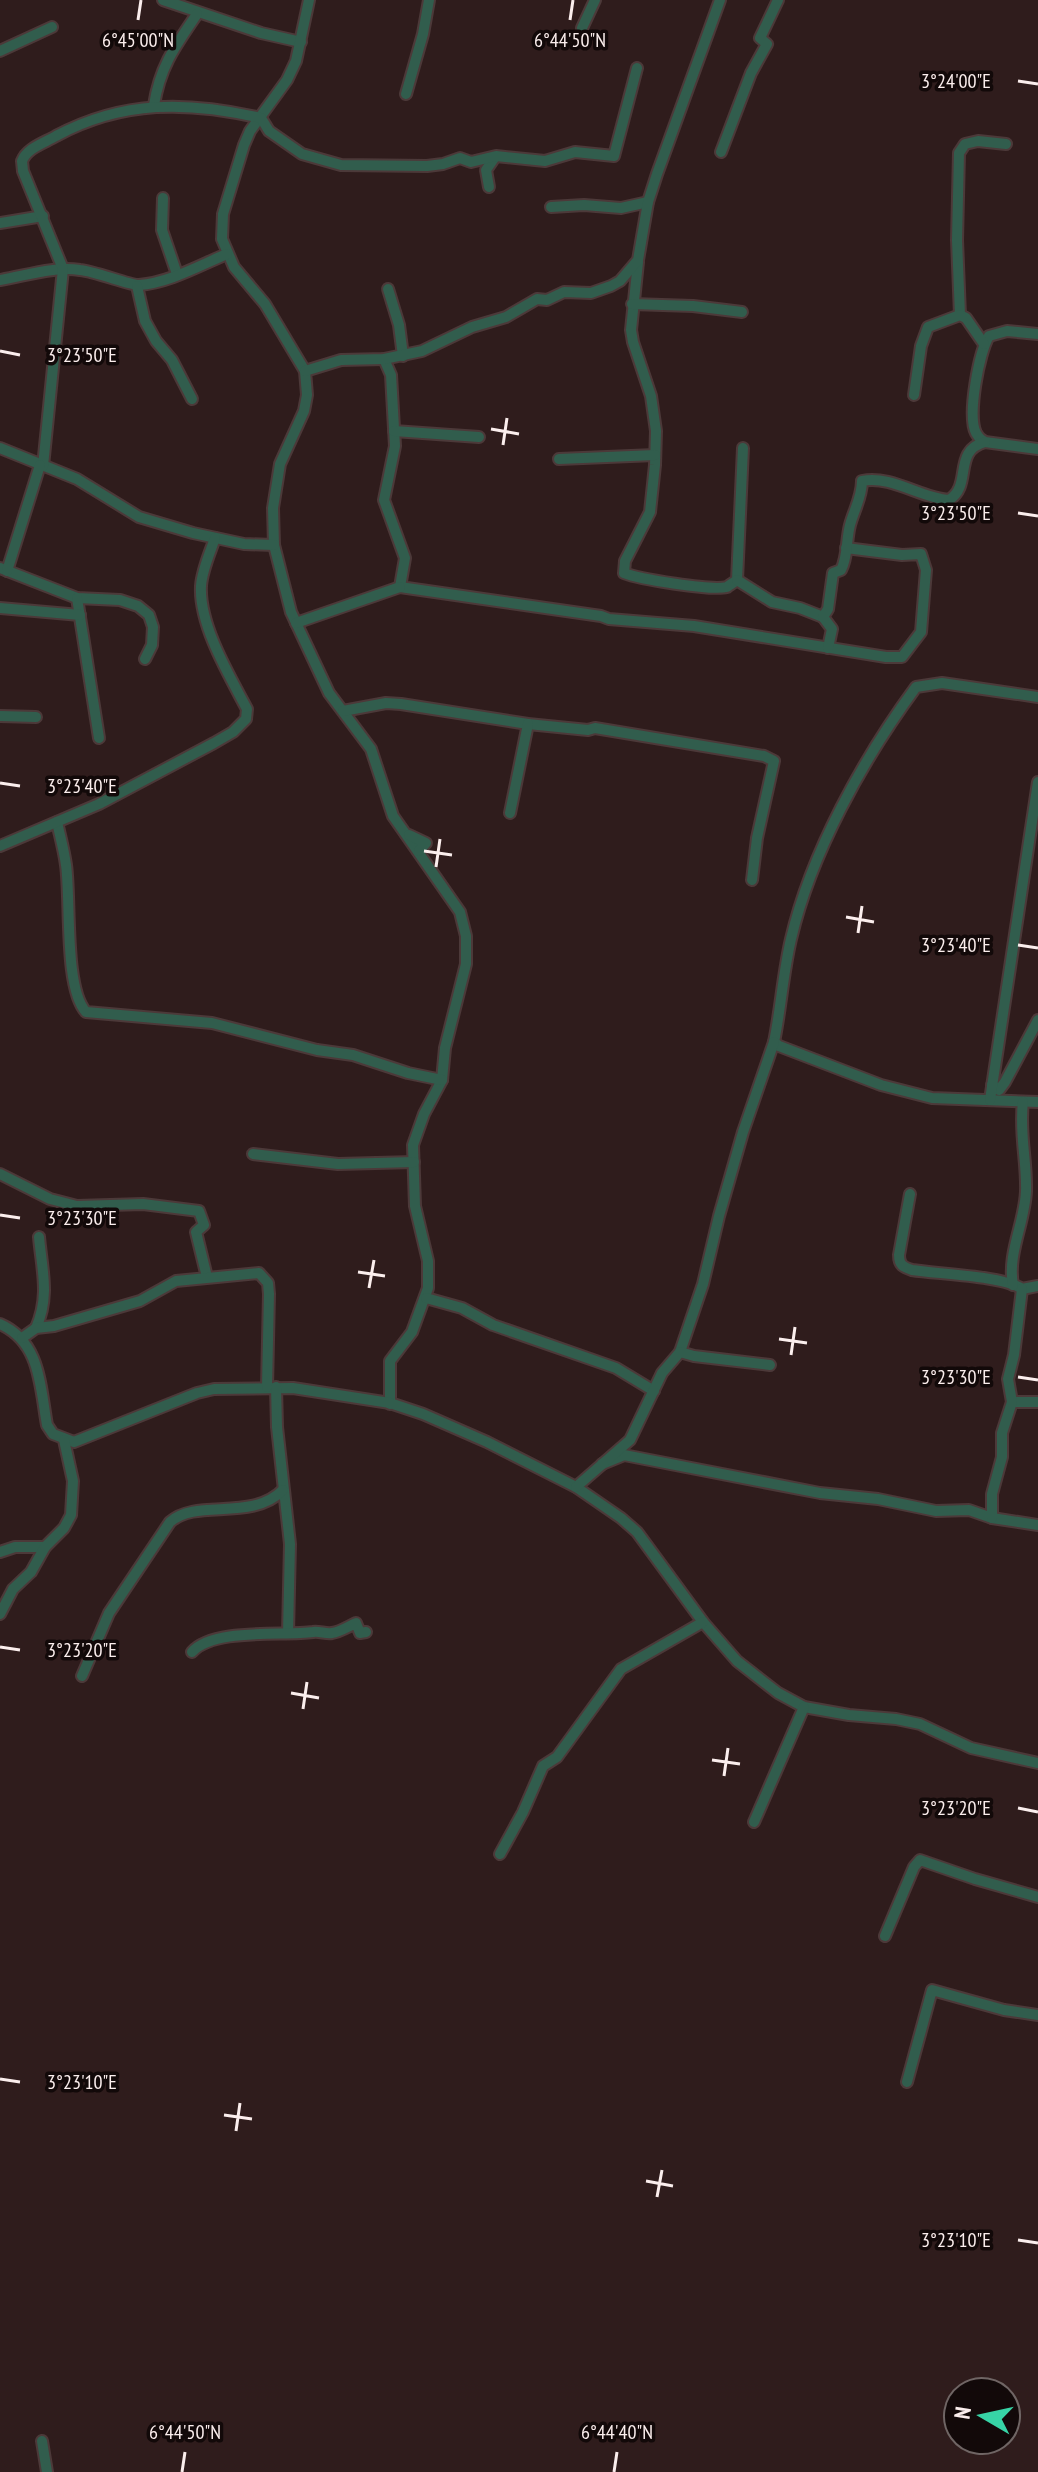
<svg xmlns="http://www.w3.org/2000/svg" width="1038" height="2472" font-family="'PT Sans Narrow',sans-serif">
<rect width="100%" height="100%" fill="#2f1c1c"/>
<g fill="none" stroke-linecap="round" stroke-linejoin="round">
<defs>
<g id="minor">
<path d="M163,0L261,33L301,42"/>
<path d="M309,0L296,61L287,80L250,131L244,145L223,214L222,239L234,267L265,304L305,371L307,395L304,411L280,464L273,508L274,545L291,612L329,693L371,749L393,816L460,912L466,936V964L445,1048L442,1080L424,1114L413,1145L415,1206L428,1261V1288L412,1332L390,1361V1404"/>
<path d="M582,28L595,0"/>
<path d="M0,51L52,27"/>
<path d="M406,94L423,34L429,0"/>
<path d="M154,105C160,66 176,45 197,14"/>
<path d="M721,152L751,73L767,44L760,38L778,0"/>
<path d="M489,187L486,170L495,157"/>
<path d="M163,198L162,230L177,274"/>
<path d="M551,207L584,205L621,208L648,202"/>
<path d="M0,223L43,216"/>
<path d="M638,262L631,330L633,342L651,396L656,431L655,465L650,512L625,561L624,573C639,579 711,591 727,587C728,586 736,581 737,580L743,448"/>
<path d="M0,280C25,276 54,266 80,270C94,271 132,286 139,285C169,283 200,265 227,254"/>
<path d="M137,286L145,321L156,341L172,360L192,399"/>
<path d="M388,289L399,325L403,356"/>
<path d="M632,304L693,306L742,312"/>
<path d="M960,315L957,240L959,153L965,144L978,141L1006,144"/>
<path d="M1038,334L1007,331L989,336C979,352 967,416 976,433C979,438 980,439 985,442L1038,449"/>
<path d="M384,359L391,375L395,446L384,500L405,558L400,587L601,616L609,619L694,626L886,657H902L921,632L926,570L921,554L902,555L846,548"/>
<path d="M305,371L341,360L384,359L422,351L472,327L506,317L537,299L547,300L564,292L591,293L611,286L620,281L638,260L648,202L657,174L720,0"/>
<path d="M914,395L921,346L928,327L960,315L966,318L984,344"/>
<path d="M394,431L479,437"/>
<path d="M0,448L77,479L139,517L193,533L244,544L274,545"/>
<path d="M559,459L655,455"/>
<path d="M43,466L63,269L23,171L22,161C27,148 44,143 56,136C123,100 188,101 261,118L269,131L302,154L341,165L427,166L443,164L460,158L471,162L496,156L545,161L575,152L614,156L637,68"/>
<path d="M0,568L77,598L120,600L138,606L149,615L153,627L152,645L145,659"/>
<path d="M7,571L40,465"/>
<path d="M737,580L772,602L800,608L823,617"/>
<path d="M77,598L99,738"/>
<path d="M0,608L80,615"/>
<path d="M296,623L400,587"/>
<path d="M828,648L832,629L823,617L828,609L833,573L841,570C848,557 846,540 850,525C854,510 862,497 862,481C892,475 920,498 949,500C973,485 952,451 985,442"/>
<path d="M1038,697L942,683L916,687C863,759 811,853 791,939C783,973 781,1008 774,1042L779,1046L881,1085L932,1098L1038,1102"/>
<path d="M343,711L386,703L401,704L528,724L588,730L595,728L764,756L774,761L757,838L752,880"/>
<path d="M0,716L36,717"/>
<path d="M510,813L528,724"/>
<path d="M57,822C60,836 64,850 66,865C71,900 64,988 86,1012L212,1023L317,1050L353,1055L408,1073L442,1080"/>
<path d="M409,835L426,843L419,851"/>
<path d="M0,846L99,804L214,743L233,732L246,719L247,709C229,675 199,625 201,586C202,570 210,553 215,538"/>
<path d="M992,1085L999,1090L1005,1082L1038,1020"/>
<path d="M990,1100L1038,782"/>
<path d="M253,1154L338,1164L414,1162"/>
<path d="M0,1174L50,1199L77,1206L143,1204L199,1211L204,1225L196,1232L207,1277"/>
<path d="M910,1194L899,1255C899,1265 903,1267 912,1270C937,1274 1005,1276 1022,1289L1038,1286"/>
<path d="M1013,1285C1007,1254 1025,1222 1026,1191C1027,1161 1019,1132 1023,1102"/>
<path d="M426,1298L462,1308L493,1325L616,1368L654,1391"/>
<path d="M0,1324C41,1342 40,1387 47,1425L53,1434L74,1442L197,1393L214,1389L293,1388L390,1403L423,1414L487,1442L576,1487L621,1518L637,1532L703,1622L737,1661L778,1693L804,1707L849,1715L896,1719L920,1724L971,1748L1038,1763"/>
<path d="M36,1328C50,1296 42,1270 39,1237"/>
<path d="M22,1338L36,1328L54,1326L140,1301L176,1281L259,1273L268,1283L269,1294L267,1387"/>
<path d="M680,1352L703,1284L719,1216L743,1132L774,1042"/>
<path d="M276,1387L277,1427L290,1544L288,1633"/>
<path d="M1012,1402H1038"/>
<path d="M602,1464L624,1455L820,1493L878,1499L936,1511L969,1510L992,1518L1038,1525"/>
<path d="M576,1487L630,1440L662,1373L680,1352L694,1356L770,1365"/>
<path d="M992,1518V1494L1002,1457V1433L1012,1402L1008,1379L1014,1355L1022,1289"/>
<path d="M0,1552L15,1547H45"/>
<path d="M0,1614L13,1589L31,1572L45,1547L64,1528L71,1515L73,1481L64,1440"/>
<path d="M192,1652C213,1628 282,1636 313,1632C319,1631 326,1634 332,1633C340,1632 349,1626 356,1623L360,1633L366,1632"/>
<path d="M82,1676L109,1613L170,1522C197,1498 251,1522 283,1490"/>
<path d="M754,1822L804,1707"/>
<path d="M500,1854L523,1812L543,1766L557,1757L621,1669L703,1622"/>
<path d="M885,1936L914,1867L920,1860L975,1879L1038,1897"/>
<path d="M907,2082L932,1990L1004,2010L1038,2015"/>
<path d="M42,2441L47,2472"/>
</g>
</defs>
<use href="#minor" stroke="#4c3939" stroke-width="14"/>
<use href="#minor" stroke="#315d4d" stroke-width="10"/>
</g>
<path fill="none" stroke="#fbeeed" stroke-width="3" d="M138,20L141,0M570,20L573,0M1018,81L1038,84M0,351L20,355M491,429L519,434M503,445L507,418M1018,513L1038,516M0,783L20,786M424,851L452,855M436,867L440,839M846,917L874,922M858,933L862,906M1018,945L1038,948M0,1215L20,1218M358,1272L385,1276M369,1288L374,1260M779,1339L807,1343M791,1355L795,1327M1018,1377L1038,1380M0,1647L20,1650M291,1693L319,1698M303,1709L307,1682M712,1760L740,1764M724,1776L728,1748M1018,1808L1038,1812M0,2079L20,2082M224,2115L252,2119M236,2131L240,2103M646,2181L673,2186M657,2197L662,2170M1018,2240L1038,2243M182,2472L185,2452M614,2472L617,2452"/>
<g font-size="20" text-anchor="middle" fill="#fbeeed" stroke="#120909" stroke-width="7" stroke-linejoin="round" paint-order="stroke">
<text x="570" y="47">6°44'50"N</text>
<text x="138" y="47">6°45'00"N</text>
<text x="956" y="88">3°24'00"E</text>
<text x="82" y="362">3°23'50"E</text>
<text x="956" y="520">3°23'50"E</text>
<text x="82" y="793">3°23'40"E</text>
<text x="956" y="952">3°23'40"E</text>
<text x="82" y="1225">3°23'30"E</text>
<text x="956" y="1384">3°23'30"E</text>
<text x="82" y="1657">3°23'20"E</text>
<text x="956" y="1815">3°23'20"E</text>
<text x="82" y="2089">3°23'10"E</text>
<text x="956" y="2247">3°23'10"E</text>
<text x="185" y="2439">6°44'50"N</text>
<text x="617" y="2439">6°44'40"N</text>
</g>
<g transform="translate(982 2416) rotate(279)"><circle r="38" fill="#120909" stroke="#6f6564" stroke-width="2"/>
<path d="M0-6L14 30L0 20L-14 30Z" fill="#37d4a6"/>
<text y="-12" font-size="22" font-weight="bold" text-anchor="middle" fill="#fbeeed">N</text>
</g>
</svg>
